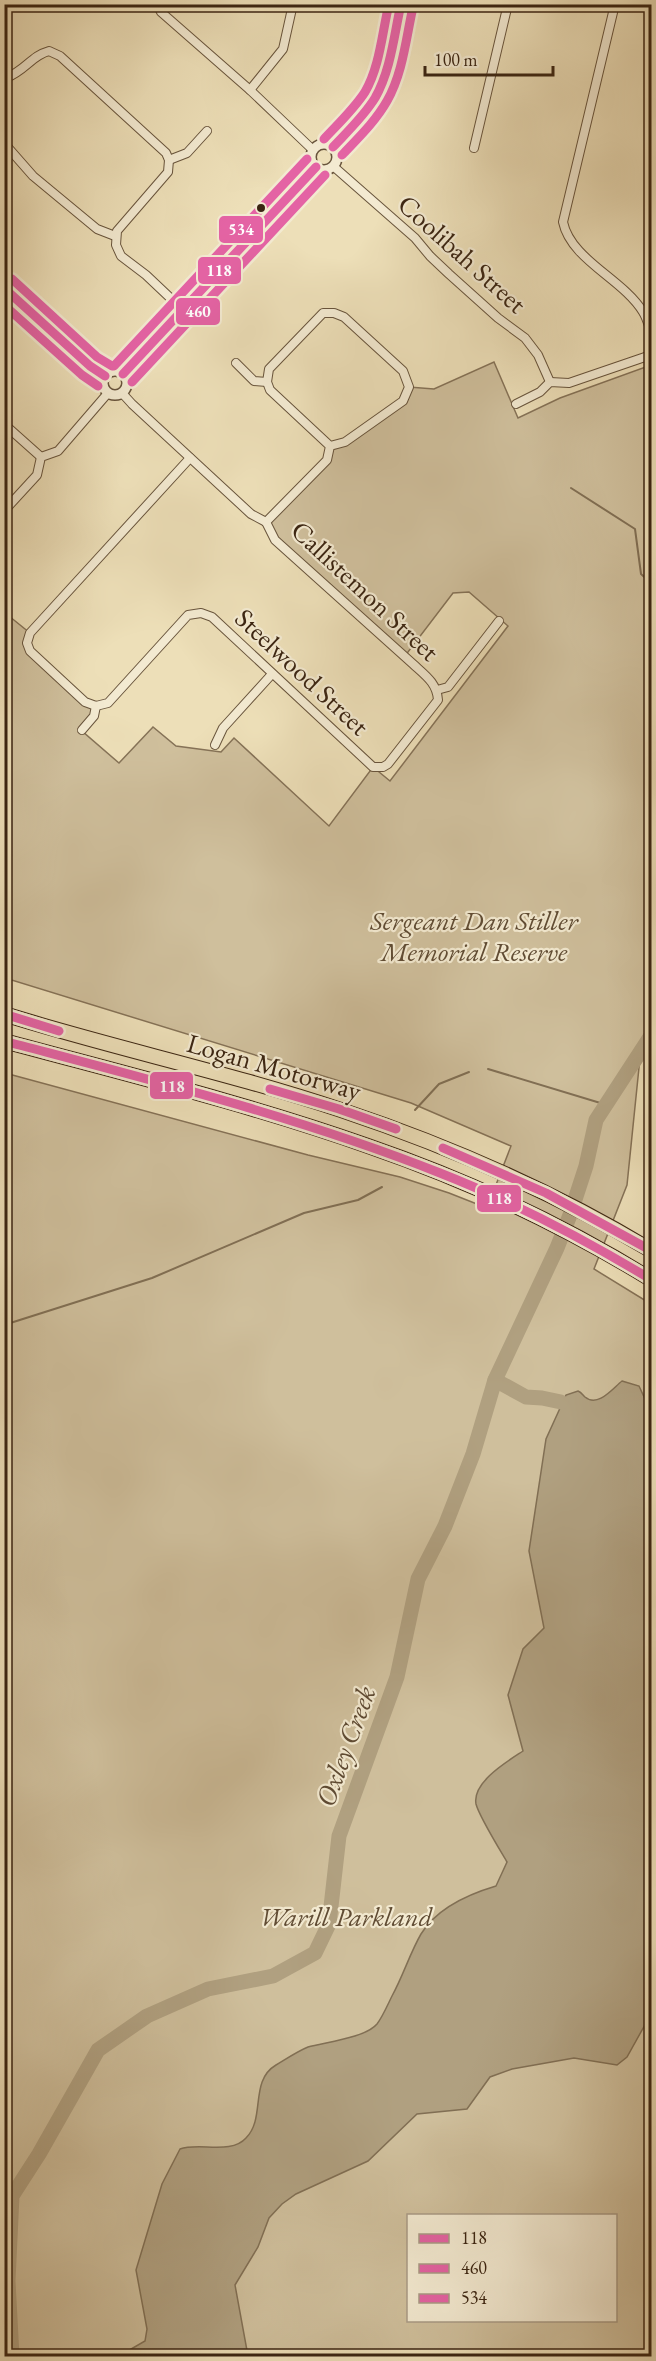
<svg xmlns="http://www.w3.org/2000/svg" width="656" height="2361" font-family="'EB Garamond',serif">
<rect width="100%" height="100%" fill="#eddfb8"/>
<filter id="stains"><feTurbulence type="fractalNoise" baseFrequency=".00333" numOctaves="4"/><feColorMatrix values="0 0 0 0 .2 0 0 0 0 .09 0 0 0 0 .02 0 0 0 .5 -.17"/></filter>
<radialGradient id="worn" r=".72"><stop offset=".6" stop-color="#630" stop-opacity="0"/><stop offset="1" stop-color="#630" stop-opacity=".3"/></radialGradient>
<path fill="#cfbf9c" stroke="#857257" stroke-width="1.5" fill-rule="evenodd" d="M494,362L518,418L560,398L651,365V1034L641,1048L627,1185L594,1269L651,1304V2356H5V1073L308,1155L400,1177L449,1193L487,1208L511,1146L411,1103L5,978L4,612L30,633V651L85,702L96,706L82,731L119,763L153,727L176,746L221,752L234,738L329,826L373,767L390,781L508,626L469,592L453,593L405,656L275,540L266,522L327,460L330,446L345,442L403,401L409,387L434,389ZM408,2216H616V2320H408Z"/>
<path fill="#b0a080" stroke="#816f54" stroke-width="1.5" d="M622,1381L639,1386L646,1401L652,1407L651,2014L627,2057L617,2065L574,2058L512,2069L490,2077L467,2109L417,2114L368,2161L296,2194L282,2204L269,2218L258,2247L235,2285L248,2356H119L145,2341L147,2329L136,2270L162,2184L180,2149C199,2142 231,2155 246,2138C266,2118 249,2081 276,2065C286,2059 298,2051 308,2047C326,2042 365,2038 377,2024C383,2016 388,2004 392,1996C403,1976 410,1953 421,1934C437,1908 469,1894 496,1886L507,1862C500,1850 479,1816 476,1804C472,1782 508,1761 523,1751L508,1695L523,1649L544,1628L529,1551L546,1439L566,1395L578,1391C581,1392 583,1395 585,1397C598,1408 613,1388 622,1381Z"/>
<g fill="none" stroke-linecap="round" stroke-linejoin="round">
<g stroke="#816f54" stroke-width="2">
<path d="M571,488L635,529L641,574L652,584"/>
<path d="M488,1069L607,1105"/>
<path d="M415,1110L439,1084L469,1072"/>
<path d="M4,1325L152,1278L304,1213L358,1200L382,1187"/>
</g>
<g stroke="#b0a080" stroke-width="15">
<path d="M495,1380L526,1397L542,1398L561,1402"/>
<path d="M12,2356L8,2281L12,2196L39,2154L98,2050L147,2016L208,1989L273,1976L315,1953L329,1924L339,1836L397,1677L418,1579L445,1526L473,1454L495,1380L557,1248L570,1215L586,1166L596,1120L652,1034"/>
</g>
<defs>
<g id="minor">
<path d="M157,4L161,12L250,90L313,150"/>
<path d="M615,4L563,222C571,260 623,279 643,312C647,318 649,327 652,334"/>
<path d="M4,84L6,78C26,70 31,56 49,51L60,56L166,153L169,160L168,172L117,231L116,245L121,256L146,275L183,310"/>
<path d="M250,90L283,49L293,4"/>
<path d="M4,143L33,176L97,229L115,236"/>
<path d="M474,148L508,4"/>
<path d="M169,160L187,153L207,131"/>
<path d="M333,166L415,238L430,256L449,274L498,318L525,338L538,355L550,382"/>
<path d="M236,363L254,381L267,382"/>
<path d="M122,393L132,404L251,514L266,522"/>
<path d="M516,404L540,392L550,382L569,383L645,357L652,353"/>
<path d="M4,424L41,457"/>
<path d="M190,458L30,633L27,643L30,651L85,702L96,706L108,703L188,615L201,613L212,617L373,767H383L388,764L438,700C437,683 425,675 413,664L275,540L266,522"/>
<path d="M4,511L37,475L41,457L58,451L108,393"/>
<path d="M266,522L327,460L330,446L345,442L403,401L409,387L403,371L344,317L334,313H323L269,369L267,382L270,390L330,446"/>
<path d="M437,690L448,687L499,621"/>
<path d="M82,730L94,716L96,706"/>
<path d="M215,745L223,728L272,674"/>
</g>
<g id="tertiary">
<circle cx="324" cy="157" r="13"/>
<path d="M333,147C348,131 365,115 376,96C390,72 394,32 401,4"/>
<path d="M4,288L90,366L105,376"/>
<circle cx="115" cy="383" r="12"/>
<path d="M123,374L316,167"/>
</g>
<g id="motorway">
<path d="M4,1014C116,1049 231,1073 341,1110C449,1146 554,1192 652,1251"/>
<path d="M4,1041C126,1074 249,1104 368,1146C467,1180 563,1225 652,1280"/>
</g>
</defs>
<use href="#minor" stroke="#68543c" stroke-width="10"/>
<use href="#tertiary" stroke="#68543c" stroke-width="12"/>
<use href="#motorway" stroke="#3b2512" stroke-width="16"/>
<use href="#minor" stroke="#f3ead1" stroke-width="8"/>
<use href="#tertiary" stroke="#f3ead1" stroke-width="9"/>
<use href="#motorway" stroke="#eddfb8" stroke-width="14"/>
<defs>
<g id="bus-1">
<path d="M333,147C348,131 364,116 375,98C391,70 394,35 401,4"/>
<path d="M4,288L90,366L105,376"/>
<path d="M123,374L316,167"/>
<path d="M4,1014L59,1031"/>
<path d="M4,1041C151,1080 299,1117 440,1173C514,1202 584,1239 652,1280"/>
<path d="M270,1089L339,1109L396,1129"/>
<path d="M443,1148L546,1193L652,1251"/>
</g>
<g id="bus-2">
<path d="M342,155C358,138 375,122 387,101C403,73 406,38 413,7"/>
<path d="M4,305L82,375L98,386"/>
<path d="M132,382L325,175"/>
</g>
<g id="bus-3">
<path d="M324,139C338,124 354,109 365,92C380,66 382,33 389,4"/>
<path d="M12,279L97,357L112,366"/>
<path d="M114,366L307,159"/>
</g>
</defs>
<use href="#bus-1" stroke="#f3ead1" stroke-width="14"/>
<use href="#bus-2" stroke="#f3ead1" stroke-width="14"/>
<use href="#bus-3" stroke="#f3ead1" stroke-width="14"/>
<use href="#bus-1" stroke="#e463a4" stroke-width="9"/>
<use href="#bus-2" stroke="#e463a4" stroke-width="9"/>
<use href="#bus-3" stroke="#e463a4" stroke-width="9"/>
</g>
<circle fill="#3b2512" stroke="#f3ead1" stroke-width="2" cx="261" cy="208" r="5"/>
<g text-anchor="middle" stroke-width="4.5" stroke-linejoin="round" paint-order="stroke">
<g font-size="27" fill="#3b2512" stroke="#f3ead1">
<text transform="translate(462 254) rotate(42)" y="9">Coolibah Street</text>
<text transform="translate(365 591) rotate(43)" y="9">Callistemon Street</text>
<text transform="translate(302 672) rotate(43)" y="9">Steelwood Street</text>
<text transform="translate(274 1067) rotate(16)" y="9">Logan Motorway</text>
</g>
<g font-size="27" font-style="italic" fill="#604c34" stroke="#f3ead1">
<text x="474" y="930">Sergeant Dan Stiller<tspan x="474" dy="31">Memorial Reserve</tspan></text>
<text x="346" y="1926">Warill Parkland</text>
</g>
<g font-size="28" font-style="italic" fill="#5e4a33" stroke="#f3ead1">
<text transform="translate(345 1746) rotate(-70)" y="10">Oxley Creek</text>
</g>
</g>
<g stroke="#f3ead1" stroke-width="2">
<rect x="218" y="215" width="46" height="29" rx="6" fill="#e463a4"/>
<rect x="197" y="256" width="45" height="29" rx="6" fill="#e463a4"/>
<rect x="175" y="297" width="46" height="29" rx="6" fill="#e463a4"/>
<rect x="149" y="1071" width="45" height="29" rx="6" fill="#e463a4"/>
<rect x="476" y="1184" width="46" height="29" rx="6" fill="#e463a4"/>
</g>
<g font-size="16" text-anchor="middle" font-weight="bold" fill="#fff">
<text x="241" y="235">534</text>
<text x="219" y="276">118</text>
<text x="198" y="317">460</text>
<text x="172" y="1092">118</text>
<text x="499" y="1204">118</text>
</g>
<rect width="656" height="2361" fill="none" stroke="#eddfb8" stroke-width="24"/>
<rect x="6" y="6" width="644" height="2349" fill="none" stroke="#3b2512" stroke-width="3"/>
<rect x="12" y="12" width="632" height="2337" fill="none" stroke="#3b2512" stroke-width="1.5"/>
<rect x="407" y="2214" width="210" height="108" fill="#f3ead1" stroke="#a99b85" stroke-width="1.5"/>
<rect x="419" y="2234" width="30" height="9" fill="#e463a4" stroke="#a99b85" stroke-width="1.5"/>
<text x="461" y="2244" font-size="18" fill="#3b2512">118</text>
<rect x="419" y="2264" width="30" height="9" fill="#e463a4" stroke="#a99b85" stroke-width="1.5"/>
<text x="461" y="2274" font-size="18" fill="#3b2512">460</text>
<rect x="419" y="2294" width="30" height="9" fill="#e463a4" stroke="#a99b85" stroke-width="1.5"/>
<text x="461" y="2304" font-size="18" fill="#3b2512">534</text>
<path d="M425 66v9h128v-9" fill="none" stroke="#3b2512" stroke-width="3"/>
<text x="434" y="66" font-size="18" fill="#3b2512" stroke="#f3ead1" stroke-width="4.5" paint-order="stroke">100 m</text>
<rect width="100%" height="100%" filter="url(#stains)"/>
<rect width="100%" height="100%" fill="url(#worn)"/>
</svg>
